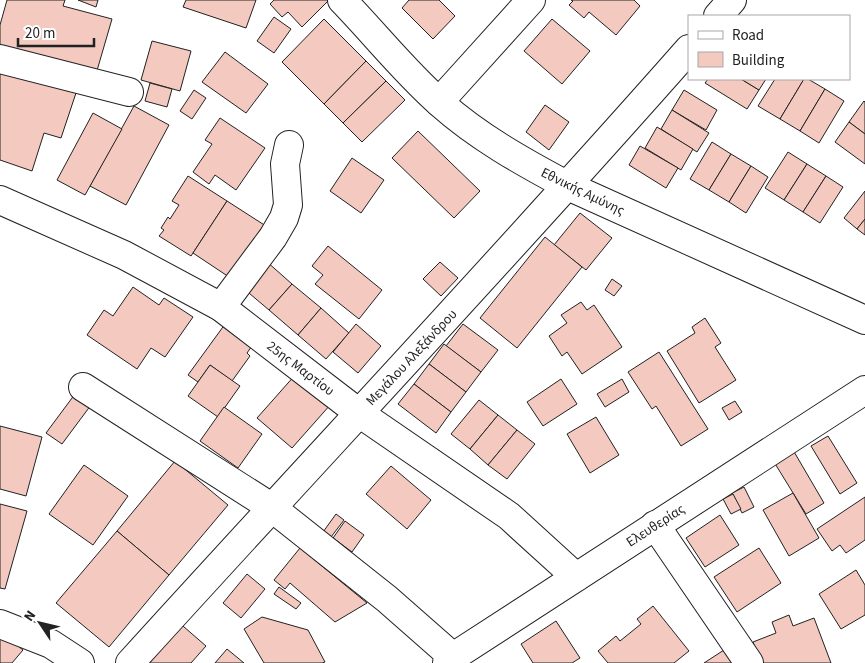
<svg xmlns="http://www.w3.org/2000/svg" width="865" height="663" font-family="'Source Sans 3',sans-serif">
<rect width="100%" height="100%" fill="#fff"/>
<g fill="#f3c9c0" stroke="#222">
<path d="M7,0H65L63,6L112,19L96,74L0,48V25Z"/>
<path d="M78,0H98L96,7Z"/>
<path d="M186,0H256L246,28L183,7Z"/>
<path d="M274,0H329L302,27L288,12L282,17L270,4Z"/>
<path d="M409,0H439L455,16L433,39L402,8Z"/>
<path d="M571,0H634L640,6L616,35L589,12L584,18L569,5L573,1Z"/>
<path d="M274,17L291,29L274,53L257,41Z"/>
<path d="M324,19L366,61L324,104L282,62Z"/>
<path d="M552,19L590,51L562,84L524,51Z"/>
<path d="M152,41L191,51L180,91L141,80Z"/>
<path d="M225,52L268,84L246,113L202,82Z"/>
<path d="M366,61L386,81L343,123L324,104Z"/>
<path d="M0,62L78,87L61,138L44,133L32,171L0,160Z"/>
<path d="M708,79H741L759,90L747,109L705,83Z"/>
<path d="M741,79H766L759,90Z"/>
<path d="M775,79H804L780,119L758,106Z"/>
<path d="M804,79H808L825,89L800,131L780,119Z"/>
<path d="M386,81L405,100L362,142L343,123Z"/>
<path d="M150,83L172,89L167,107L145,101Z"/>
<path d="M825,89L844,101L819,143L800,131Z"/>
<path d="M194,90L206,98L192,119L180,111Z"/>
<path d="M684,90L717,110L706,130L672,110Z"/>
<path d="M864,101L865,102V134L849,122Z"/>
<path d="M545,105L569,122L549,150L526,132Z"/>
<path d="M134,106L169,125L126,205L90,186Z"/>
<path d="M672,110L709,133L697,152L661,129Z"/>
<path d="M93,113L122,129L85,195L57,180Z"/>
<path d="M220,118L265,148L236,190L215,175L209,184L193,172L212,144L205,140Z"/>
<path d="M849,122L865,134V164L835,142Z"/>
<path d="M657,127L693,149L681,170L645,148Z"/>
<path d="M418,131L480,191L454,218L392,158Z"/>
<path d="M712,142L731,154L709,190L690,179Z"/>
<path d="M640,146L678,168L666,188L629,165Z"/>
<path d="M788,152L807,164L784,200L765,188Z"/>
<path d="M731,154L751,166L729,202L709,190Z"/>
<path d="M352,158L384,180L361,213L330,191Z"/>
<path d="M807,164L826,176L803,212L784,200Z"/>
<path d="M751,166L768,177L746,213L729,202Z"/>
<path d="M188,176L227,201L191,256L159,236L164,230L161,228L168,217L170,219L179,205L172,201Z"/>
<path d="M826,176L843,187L820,223L803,212Z"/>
<path d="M865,191V219L857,229L844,218Z"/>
<path d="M227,201L269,228L235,281L193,253Z"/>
<path d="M580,213L612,238L586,270L554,245Z"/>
<path d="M865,219V235L857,229Z"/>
<path d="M545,237L582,267L517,348L480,318Z"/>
<path d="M328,246L382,290L359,319L315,284L323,275L312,266Z"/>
<path d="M266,261L292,284L269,310L243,288Z"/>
<path d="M440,262L458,278L441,296L423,279Z"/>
<path d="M612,279L622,286L614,296L605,290Z"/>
<path d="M292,284L321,308L298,335L269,310Z"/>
<path d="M133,287L159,305L164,298L193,317L165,357L151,348L137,369L87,335L104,310L113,316Z"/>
<path d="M581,302L587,310L594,305L622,347L582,374L567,352L562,356L549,336L567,323L561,315Z"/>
<path d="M321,308L349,333L326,359L298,335Z"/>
<path d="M705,318L721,343L715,347L736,380L699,403L667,351L695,333L692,327Z"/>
<path d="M228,320L256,340L247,353L250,356L232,381L210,365L198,382L188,375Z"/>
<path d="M356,324L381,346L358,373L333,352Z"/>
<path d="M463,324L498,350L481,372L446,346Z"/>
<path d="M444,344L481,372L466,392L429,364Z"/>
<path d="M659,352L708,429L681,446L656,406L652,409L628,372Z"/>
<path d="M429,364L466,392L451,412L414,384Z"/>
<path d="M210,365L240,386L218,417L188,396Z"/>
<path d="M296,374L331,404L292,448L257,418Z"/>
<path d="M561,379L577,404L543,426L527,402Z"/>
<path d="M622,379L629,392L605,407L597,394Z"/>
<path d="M414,384L451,412L436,433L398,404Z"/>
<path d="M75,394L91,405L62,444L46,433Z"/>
<path d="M479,400L498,415L470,449L451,434Z"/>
<path d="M735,401L742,412L729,420L722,408Z"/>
<path d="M224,407L262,434L238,468L200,441Z"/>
<path d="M498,415L517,430L488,465L470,449Z"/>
<path d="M596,417L619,455L590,473L567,434Z"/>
<path d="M0,426L42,437L26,496L0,489Z"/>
<path d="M517,430L535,444L507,479L488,465Z"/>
<path d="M828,436L857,483L840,494L811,446Z"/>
<path d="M793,450L824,503L806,514L774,462Z"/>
<path d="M175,461L228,505L169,575L117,531Z"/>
<path d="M84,465L128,496L93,545L49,514Z"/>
<path d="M391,466L431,500L407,529L366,494Z"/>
<path d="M744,487L754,507L742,513L732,493Z"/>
<path d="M793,493L819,538L789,556L763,510Z"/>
<path d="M733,494L741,509L731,514L723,499Z"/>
<path d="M865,497V540L846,553L840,545L832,551L817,529Z"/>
<path d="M0,504L27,511L5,589L0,588Z"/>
<path d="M336,514L344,520L331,537L323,532Z"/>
<path d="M720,515L739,545L705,567L686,538Z"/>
<path d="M345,521L364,535L352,552L333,538Z"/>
<path d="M117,531L169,575L109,647L56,603Z"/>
<path d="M300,548L367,603L335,622L290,583L285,589L274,580Z"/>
<path d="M759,548L781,583L737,612L714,577Z"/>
<path d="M856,570L865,585V615L841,629L819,594Z"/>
<path d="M247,574L265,589L241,618L223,603Z"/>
<path d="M279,587L301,603L296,609L274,594Z"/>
<path d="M653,606L689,651L674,663H608L598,651L616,636L620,641L641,624L637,619Z"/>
<path d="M789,615L793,626L814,618L831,663H761L753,642L776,633L772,622Z"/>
<path d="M262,617L308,630L325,662L322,663H264L244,629Z"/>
<path d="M176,620L206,646L191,663H133Z"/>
<path d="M556,621L580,658L572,663H533L521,644Z"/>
<path d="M0,632L23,650L12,663H0Z"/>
<path d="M227,649L244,663H215Z"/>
<path d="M724,650L732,663H704Z"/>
</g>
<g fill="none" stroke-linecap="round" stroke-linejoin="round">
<defs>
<g id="minor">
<path d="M342,0C375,34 404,71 440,103C478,137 523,162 568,186L865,320"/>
<path d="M718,16L732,0"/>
<path d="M0,59L129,92"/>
<path d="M439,102L531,0"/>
<path d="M0,200L124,255L221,307L359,413L509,516L576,577"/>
<path d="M221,307L273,237L284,218L288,205L285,164L289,145"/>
<path d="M83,387L271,507L387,599L453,657"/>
<path d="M655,525L749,663"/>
<path d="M0,624L51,644L80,663"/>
<path d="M130,663C316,458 506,257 689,49"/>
<path d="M447,663L453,657L865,390"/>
</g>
</defs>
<use href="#minor" stroke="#222" stroke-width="30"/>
<use href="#minor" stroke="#fff" stroke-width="28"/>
</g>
<g text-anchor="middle" stroke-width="4" stroke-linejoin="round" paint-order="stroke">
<g font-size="14" fill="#222" stroke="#fff">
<text transform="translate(583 191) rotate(26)" y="5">Εθνικής Αμύνης</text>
<text transform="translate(411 357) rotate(-47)" y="5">Μεγάλου Αλεξάνδρου</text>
<text transform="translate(301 368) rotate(37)" y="5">25ης Μαρτίου</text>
<text transform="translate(655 525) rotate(-33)" y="5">Ελευθερίας</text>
</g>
</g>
<rect x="688" y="15" width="162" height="65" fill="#ffffff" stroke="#a7a7a7"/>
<rect x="698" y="31" width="25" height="8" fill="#ffffff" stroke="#a7a7a7"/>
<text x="732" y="40" font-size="15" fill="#222222">Road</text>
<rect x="698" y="52" width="25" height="15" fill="#f3c9c0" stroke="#a7a7a7"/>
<text x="732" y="65" font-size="15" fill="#222222">Building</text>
<g transform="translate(40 623) rotate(305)" stroke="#ffffff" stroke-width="4" paint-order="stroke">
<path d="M0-4L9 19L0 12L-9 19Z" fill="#222222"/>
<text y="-8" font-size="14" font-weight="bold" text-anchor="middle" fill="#222222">N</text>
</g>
<path d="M18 38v8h76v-8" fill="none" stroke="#222222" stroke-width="2.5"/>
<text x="25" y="38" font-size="15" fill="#222222" stroke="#ffffff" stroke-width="4" paint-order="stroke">20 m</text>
</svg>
